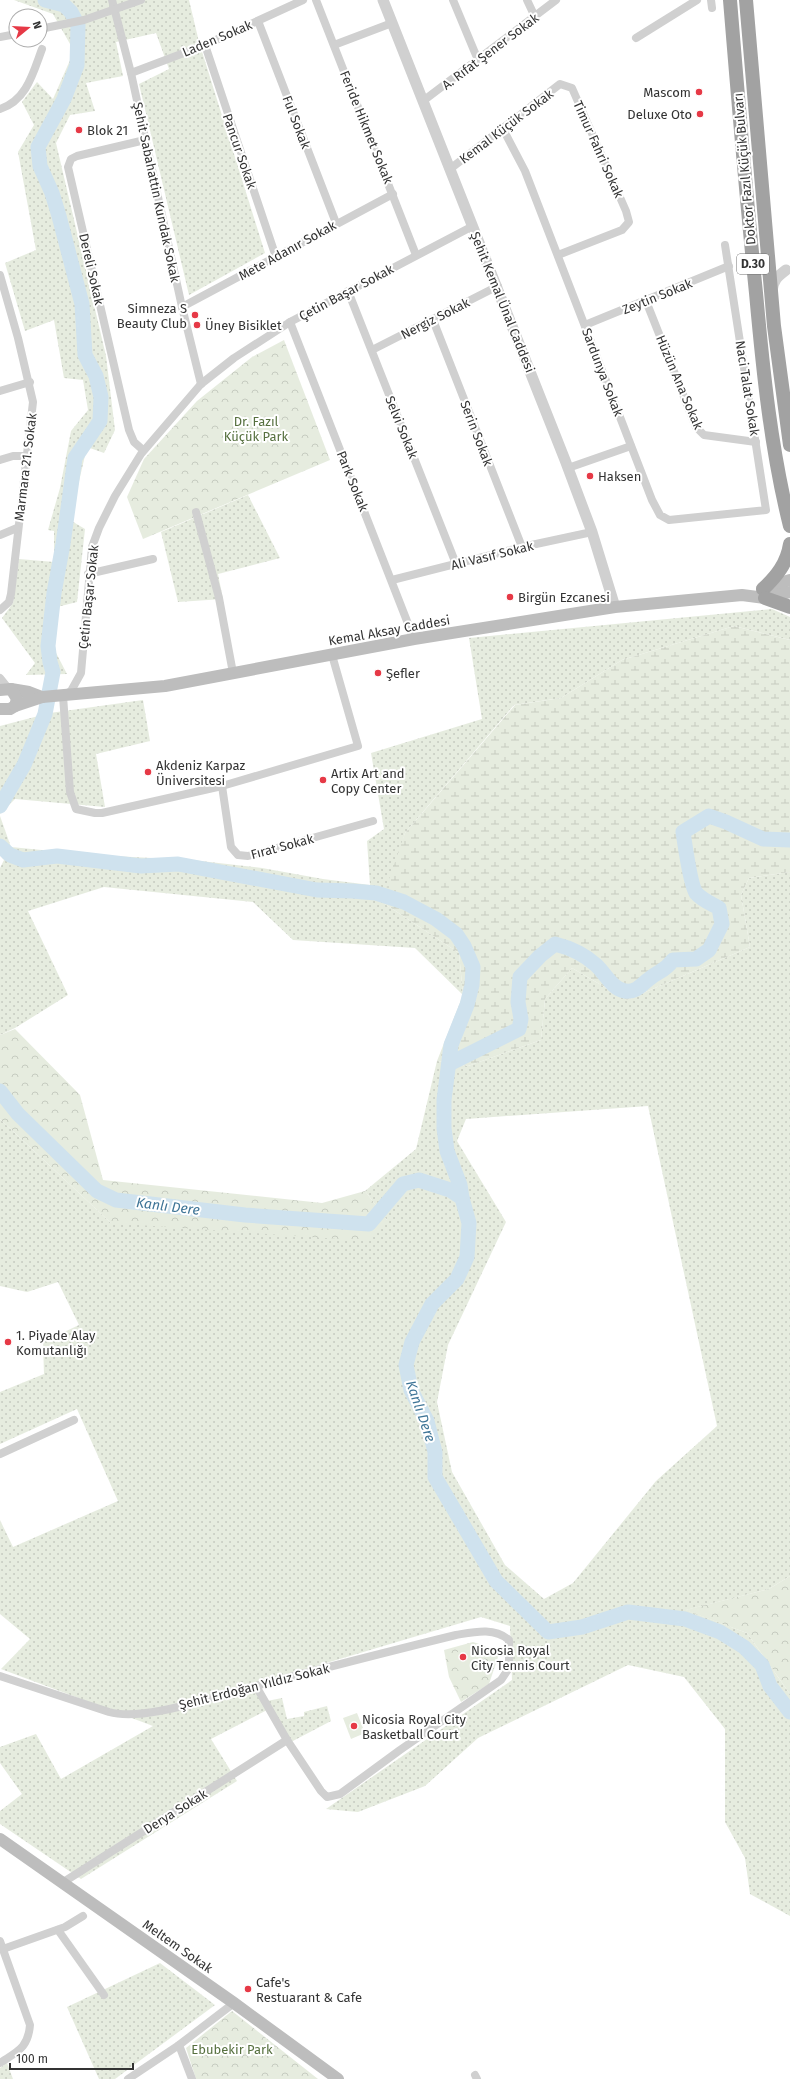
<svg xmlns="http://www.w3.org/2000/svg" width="790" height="2079" font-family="'Fira Sans',sans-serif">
<defs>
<pattern id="grass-dots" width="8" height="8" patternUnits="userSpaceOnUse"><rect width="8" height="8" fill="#e6ecdf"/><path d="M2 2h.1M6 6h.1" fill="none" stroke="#c6cbc0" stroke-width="1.8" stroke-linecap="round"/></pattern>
<pattern id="forest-crowns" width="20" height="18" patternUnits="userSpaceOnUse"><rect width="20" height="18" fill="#e6ecdf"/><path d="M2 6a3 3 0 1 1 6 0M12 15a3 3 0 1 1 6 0" fill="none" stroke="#c6cbc0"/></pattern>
<pattern id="wetland-marsh" width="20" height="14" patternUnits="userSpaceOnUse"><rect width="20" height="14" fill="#e6ecdf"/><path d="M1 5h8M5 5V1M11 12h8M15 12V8" fill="none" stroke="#c6cbc0"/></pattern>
</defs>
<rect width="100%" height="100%" fill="#fff"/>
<g fill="url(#grass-dots)" fill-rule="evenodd">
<path d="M14,0H189L199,42L265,253L189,295L139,84L169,69L156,33L116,42L123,76L86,83L95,111L70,115L56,143L106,356L115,430L104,453L87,447L70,520L85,529L77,602L57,607L54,649L67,674L26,675L35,663L2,618L13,603L19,559L54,562V531L48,530L60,488L71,431L88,410L83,380L64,378L54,320L25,331L5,263L36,250L18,152L34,125L22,102L37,82L53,99L74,51L53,14Z"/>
<path d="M248,495L280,558L218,574L223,599L178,602L161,532Z"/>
<path d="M772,609L790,617V640L734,626L622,660L561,698L514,705L405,833L385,904L459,953L463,995L415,948L293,940L253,902L104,887L28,911L68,995L15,1028L0,1035V868L4,860L0,855V816L11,847L93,855L192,860L262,868L323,879L370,885L367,841L384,829L371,753L482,719L469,638Z"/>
<path d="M143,700L150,741L96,754L105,807L15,799L0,814V726L50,713Z"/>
<path d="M790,872V1576L769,1589L686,1610L747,1633L790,1694V1916L750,1894L745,1858L725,1822V1729L684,1677L628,1665L478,1738L425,1786L358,1812L326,1809L512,1680L510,1626L481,1617L252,1685L267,1710L211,1739L237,1781L81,1879L0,1824V1811L22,1794L0,1763V1747L36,1734L61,1779L153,1726L1,1669L30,1639L0,1614V1520L13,1547L118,1501L77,1409L0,1444V1392L44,1374L43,1342L79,1325L58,1282L27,1292L0,1286V1119L111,1223L387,1220L365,1191L416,1149L437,1061L468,1066L541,1040L545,999L572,968L627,1000L750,947L741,895L749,878ZM648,1106L717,1426L656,1481L573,1583L544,1599L505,1565L452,1472L437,1402L448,1345L506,1222L457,1141L466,1119Z"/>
<path d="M282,1698L287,1719L304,1716V1712L327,1706L331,1721L291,1742L267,1701Z"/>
<path d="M160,1963L215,2005L115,2079H99L67,2007Z"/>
<path d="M7,2063L13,2079H0V2068Z"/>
</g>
<g fill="url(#forest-crowns)">
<path d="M284,340L330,460L143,539L127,497L144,459L197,401L252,357Z"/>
<path d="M15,1029L80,1095L103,1180L322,1203L365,1191L387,1220L366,1241L111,1223L0,1119V1035Z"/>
<path d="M790,1576V1694L747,1633L685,1610L769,1589Z"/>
<path d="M473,1642L500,1651L489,1684L461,1702L449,1677L444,1650Z"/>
<path d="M232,2011L318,2079H196L186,2048Z"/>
</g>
<path fill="url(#wetland-marsh)" d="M734,626L790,640V872L749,878L741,895L750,947L627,1000L572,968L545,999L541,1040L468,1066L437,1061L463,995L459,953L385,904L387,885L405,833L515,705L561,698L622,660Z"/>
<g fill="#e6ecdf">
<path d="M468,1645L476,1658L458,1670L450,1657Z"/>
<path d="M357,1713L365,1733L351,1739L343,1718Z"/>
</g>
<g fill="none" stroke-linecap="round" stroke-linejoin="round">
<g stroke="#cfe2ee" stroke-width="15">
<path d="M0,806L24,765L45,714L53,672L50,662L48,646L54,593L63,544L75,458L100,421L101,397L96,376L85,355L82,304L59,216L52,193L40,166L38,147L64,99L77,65L78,25L71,12L64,5L45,0"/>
<path d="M0,846L10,855L23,860L57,856L141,866L178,864L317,890L352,891L376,893L404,902L436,919L456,934L464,946L473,967L472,985L467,1005L451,1045L444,1100V1128L447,1151L460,1185L462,1198"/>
<path d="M449,1064L519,1029L521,1019L518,1002L520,977L540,956L555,944C571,948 584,954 596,965C605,973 612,989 625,991C636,993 642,984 649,979C660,970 664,972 673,960L696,959L709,950L722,924L719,908C712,904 702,900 696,893C690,884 685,844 683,832L709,816L726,822L763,839L790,840"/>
<path d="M0,1091L18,1114L97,1191L116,1200L245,1215L369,1224L403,1184L419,1180L450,1190L462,1198L469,1223L467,1257L457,1279L432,1304L412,1342L406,1365L411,1390L427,1421L435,1452V1477L496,1581L548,1632L582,1627L628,1612L685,1619L720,1632L744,1647L762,1665L770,1686L790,1712"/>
</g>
<g stroke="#d0d0d0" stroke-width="8">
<path d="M112,0L131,73L182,307L201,384"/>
<path d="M316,0L416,255"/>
<path d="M453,0L478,60"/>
<path d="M527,0L535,17"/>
<path d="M711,0L712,8"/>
<path d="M258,21L336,223"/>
<path d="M40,29L84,20L141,0"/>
<path d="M0,37L16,34"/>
<path d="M636,38L697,0"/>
<path d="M205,45L276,257"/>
<path d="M334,45L392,23"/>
<path d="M131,73L205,45L303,0"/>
<path d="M423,101L556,0"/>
<path d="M0,109C27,100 33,73 42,49"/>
<path d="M503,129L525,171L652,500L660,515L669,520L766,510L725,245"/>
<path d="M450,169L560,84L572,88L626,211L629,222L622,230L558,255"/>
<path d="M0,275L18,338L33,402L11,594L9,602L0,610"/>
<path d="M348,291L456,564"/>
<path d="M646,301L696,427L704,435L756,442"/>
<path d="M182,307L393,194"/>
<path d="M433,320L522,547"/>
<path d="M290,322L414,639"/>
<path d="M585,325L729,266"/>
<path d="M372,350L498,286"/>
<path d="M0,391L30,382"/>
<path d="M143,450L134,442L129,430L68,167L71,159L77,156L145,140"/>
<path d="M0,460L13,456H26"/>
<path d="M568,468L631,446"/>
<path d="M196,512L219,598L233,673"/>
<path d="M0,535L17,528"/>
<path d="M88,574L153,559"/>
<path d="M392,580L522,547L592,532"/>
<path d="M332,655L358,746L222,786L102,813H95L76,809L70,792L63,696L71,691L81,673L92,547L99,528L115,496L141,454L201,384L234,358L290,322L473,226"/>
<path d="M0,678L8,688"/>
<path d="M222,786L231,847L238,855L248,856L373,821"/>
<path d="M0,1454L74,1420"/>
<path d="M0,1676L109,1712C144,1722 211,1697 248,1688C317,1670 386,1652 456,1635C474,1632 494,1627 509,1640V1668L501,1680L400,1750L340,1794L327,1797L321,1791L287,1740L256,1686"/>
<path d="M62,1883L287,1740"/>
<path d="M58,1930L104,1995"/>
<path d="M0,1941L30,2025C28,2048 18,2051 0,2063"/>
<path d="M3,1949L65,1927L83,1916"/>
<path d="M179,2045L192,2079"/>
<path d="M475,2075L477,2079"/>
<path d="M128,2079L179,2045L234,2003"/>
</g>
<g stroke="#d0d0d0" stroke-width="11">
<path d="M383,0L565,460L592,532L615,607"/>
<path d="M772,291C773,280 778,276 786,270"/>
</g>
<g stroke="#bdbdbd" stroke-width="12">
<path d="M762,589L790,580"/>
<path d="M11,689L29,692L42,697"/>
<path d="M0,690L11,689L17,699L15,706L10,709H0"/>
<path d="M15,706L42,697L165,686L414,639L615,607L742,595L765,598L790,592"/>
<path d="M0,1839L234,2003L338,2079"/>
</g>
<g stroke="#a2a2a2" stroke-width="14">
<path d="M730,0C738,98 746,195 756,293C763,371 771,450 790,526"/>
<path d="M746,0L774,326L790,445"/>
<path d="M763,589C777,576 787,563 790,544"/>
<path d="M765,598L790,607"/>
</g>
</g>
<g fill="#e63946" stroke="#fff" stroke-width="1.5">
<circle cx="699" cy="92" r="4"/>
<circle cx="700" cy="114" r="4"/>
<circle cx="79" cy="130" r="4"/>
<circle cx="195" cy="315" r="4"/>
<circle cx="197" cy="325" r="4"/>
<circle cx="590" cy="476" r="4"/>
<circle cx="510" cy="597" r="4"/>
<circle cx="378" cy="673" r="4"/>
<circle cx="148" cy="772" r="4"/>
<circle cx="323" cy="780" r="4"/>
<circle cx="8" cy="1342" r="4"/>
<circle cx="463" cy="1657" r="4"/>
<circle cx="354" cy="1726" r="4"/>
<circle cx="248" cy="1989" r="4"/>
</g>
<g text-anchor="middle" stroke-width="4" stroke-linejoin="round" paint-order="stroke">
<rect fill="#fff" stroke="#707070" stroke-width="1" x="737" y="254" width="32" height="20" rx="3"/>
<g font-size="12" font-weight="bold" fill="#333">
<text x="753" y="268">D.30</text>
</g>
<g font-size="13" fill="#333" stroke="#fff">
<text transform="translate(217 38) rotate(-23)" y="5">Laden Sokak</text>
<text transform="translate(490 51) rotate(-37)" y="5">A. Rıfat Şener Sokak</text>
<text transform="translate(297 122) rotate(69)" y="5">Ful Sokak</text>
<text transform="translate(506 126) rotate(-37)" y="5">Kemal Küçük Sokak</text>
<text transform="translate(367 127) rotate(68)" y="5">Feride Hikmet Sokak</text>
<text transform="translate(599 149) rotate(66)" y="5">Timur Fahri Sokak</text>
<text transform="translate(240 151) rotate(71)" y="5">Pancur Sokak</text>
<text transform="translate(744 169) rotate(-95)" y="5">Doktor Fazıl Küçük Bulvarı</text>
<text transform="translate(157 192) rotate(78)" y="5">Şehit Sabahattin Kundak Sokak</text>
<text transform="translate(287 250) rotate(-29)" y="5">Mete Adanır Sokak</text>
<text transform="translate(92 269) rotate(77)" y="5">Dereli Sokak</text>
<text transform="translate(346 292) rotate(-28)" y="5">Çetin Başar Sokak</text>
<text transform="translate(657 296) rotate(-22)" y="5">Zeytin Sokak</text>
<text transform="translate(503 302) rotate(68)" y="5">Şehit Kemal Ünal Caddesi</text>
<text transform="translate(435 318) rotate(-27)" y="5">Nergiz Sokak</text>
<text transform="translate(603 372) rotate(69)" y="5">Sardunya Sokak</text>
<text transform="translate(680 382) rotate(67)" y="5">Hüzün Ana Sokak</text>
<text transform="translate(748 388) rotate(81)" y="5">Naci Talat Sokak</text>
<text transform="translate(402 427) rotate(68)" y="5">Selvi Sokak</text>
<text transform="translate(477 433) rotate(69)" y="5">Serin Sokak</text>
<text transform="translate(25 467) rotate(-83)" y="5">Marmara 21. Sokak</text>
<text transform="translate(353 481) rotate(68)" y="5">Park Sokak</text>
<text transform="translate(492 555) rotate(-14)" y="5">Ali Vasıf Sokak</text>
<text transform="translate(88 597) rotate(-84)" y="5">Çetin Başar Sokak</text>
<text transform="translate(389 630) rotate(-10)" y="5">Kemal Aksay Caddesi</text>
<text transform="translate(282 846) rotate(-15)" y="5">Fırat Sokak</text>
<text transform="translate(254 1686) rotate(-14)" y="5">Şehit Erdoğan Yıldız Sokak</text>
<text transform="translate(175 1811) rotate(-32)" y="5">Derya Sokak</text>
<text transform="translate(178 1946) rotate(35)" y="5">Meltem Sokak</text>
</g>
<g font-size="13" fill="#333" stroke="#fff" text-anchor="start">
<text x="691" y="97" text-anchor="end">Mascom</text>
<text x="692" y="119" text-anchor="end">Deluxe Oto</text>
<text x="87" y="135">Blok 21</text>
<text x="187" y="313" text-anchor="end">Simneza S<tspan x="187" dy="15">Beauty Club</tspan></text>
<text x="205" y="330">Üney Bisiklet</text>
<text x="598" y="481">Haksen</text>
<text x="518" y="602">Birgün Ezcanesi</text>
<text x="386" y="678">Şefler</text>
<text x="156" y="770">Akdeniz Karpaz<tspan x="156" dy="15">Üniversitesi</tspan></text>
<text x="331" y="778">Artix Art and<tspan x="331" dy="15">Copy Center</tspan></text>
<text x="16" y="1340">1. Piyade Alay<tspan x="16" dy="15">Komutanlığı</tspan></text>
<text x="471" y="1655">Nicosia Royal<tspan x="471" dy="15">City Tennis Court</tspan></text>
<text x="362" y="1724">Nicosia Royal City<tspan x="362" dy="15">Basketball Court</tspan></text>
<text x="256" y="1987">Cafe's<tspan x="256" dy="15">Restuarant &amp; Cafe</tspan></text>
</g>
<g font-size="13" fill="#56703f" stroke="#fff">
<text x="256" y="426">Dr. Fazıl<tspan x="256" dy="15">Küçük Park</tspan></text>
<text x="232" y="2054">Ebubekir Park</text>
</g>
<g font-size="14" font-style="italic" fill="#3f7597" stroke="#fff">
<text transform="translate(168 1206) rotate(7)" y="5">Kanlı Dere</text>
<text transform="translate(421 1411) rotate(71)" y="5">Kanlı Dere</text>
</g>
</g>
<g transform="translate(28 28) rotate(72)"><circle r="19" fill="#ffffff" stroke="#adadad"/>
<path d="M0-3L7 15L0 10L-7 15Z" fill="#e63946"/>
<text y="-6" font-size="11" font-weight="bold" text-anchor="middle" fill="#333333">N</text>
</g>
<path d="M10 2063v6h123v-6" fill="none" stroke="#333333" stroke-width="2"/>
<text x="16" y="2063" font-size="12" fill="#333333" stroke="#ffffff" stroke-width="3" paint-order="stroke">100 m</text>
</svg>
